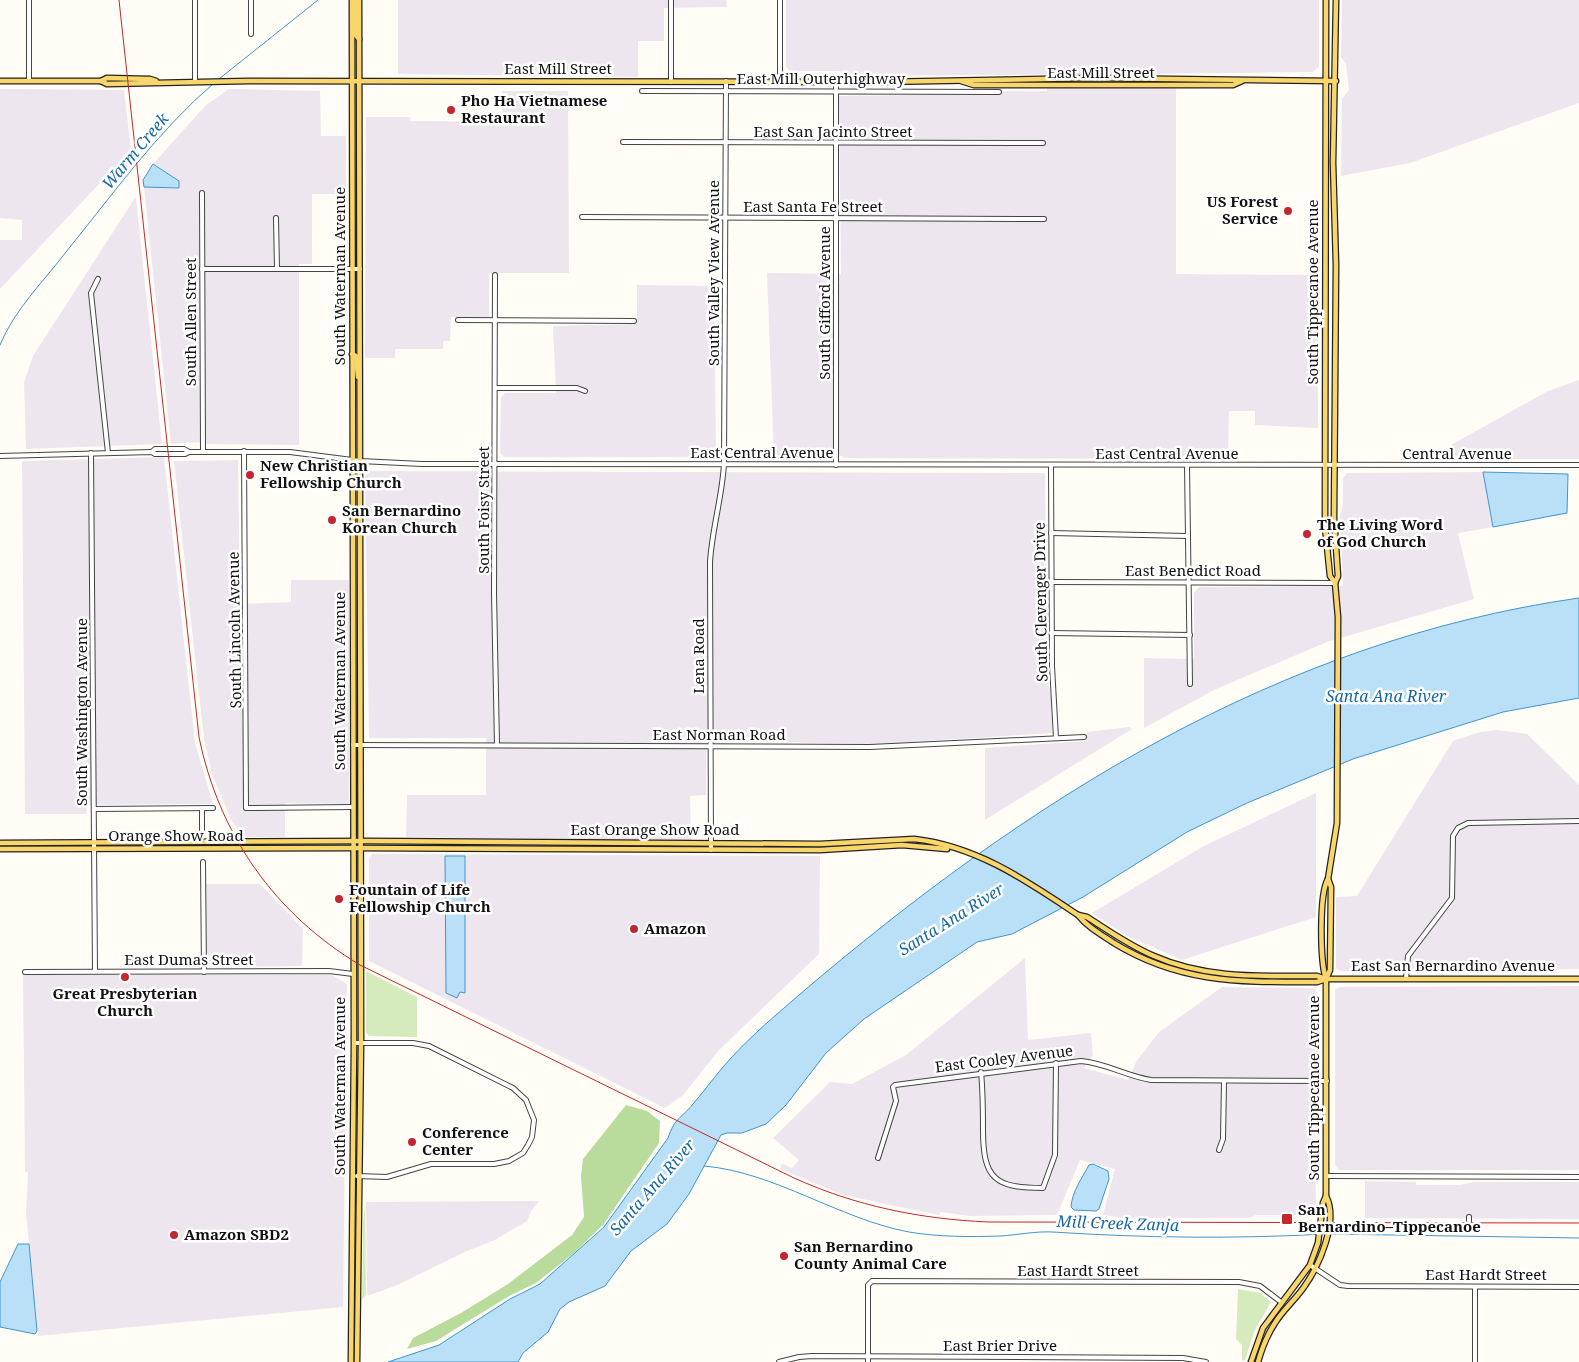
<svg xmlns="http://www.w3.org/2000/svg" width="1579" height="1362" font-family="'Noto Serif',serif">
<rect width="100%" height="100%" fill="#fffdf5"/>
<g fill="#eee6ef">
<path d="M398,0H726L727,7L664,8V41H638V77L398,74Z"/>
<path d="M786,0H1319V66L1313,72L1147,74L842,76L841,71H790L786,67Z"/>
<path d="M1342,0H1579V103L1410,163L1341,176L1342,99L1349,90L1346,64L1341,57Z"/>
<path d="M1047,87H1176V274L1317,275L1318,428L1255,425V411H1229L1228,459L844,458L841,456H831L828,458H774L767,273L841,274L839,96L1000,94L1001,91H1047Z"/>
<path d="M0,89L124,90L131,150L0,289V240H22V220L0,218Z"/>
<path d="M229,89L320,91L321,136H346V194H312V264H299V445L208,444L198,442L171,444L144,187L179,188V181L153,164L206,105Z"/>
<path d="M502,91H568L569,273H489V317H451L450,341H443V349H395V358H365L366,117H410L411,121L502,122Z"/>
<path d="M135,198H136L162,444L26,449L24,382L33,356Z"/>
<path d="M637,285L714,286L716,450L712,457H504L500,453L501,398L505,393H556L553,326L637,324Z"/>
<path d="M1579,380V459H1454L1449,446L1548,391Z"/>
<path d="M164,457L195,743L213,804L87,805L86,814H25L22,461Z"/>
<path d="M238,460L240,604L291,602V580H349V804L285,803V837H244L231,820L212,774L205,744L199,695L174,461Z"/>
<path d="M368,471L1045,473L1047,675L1051,698L1052,733L877,744L706,741V795L690,796L691,841L406,837L407,795H486V738H369L365,476Z"/>
<path d="M1483,472L1493,527L1458,533L1474,599L1327,642L1216,689L1144,728V658L1194,659V593L1199,587L1343,586L1340,515L1343,504V478L1347,473Z"/>
<path d="M1129,727L1132,729L985,820V748L1086,741L1087,732Z"/>
<path d="M1497,730L1527,734L1579,785V969L1340,971L1336,968V897L1357,896L1453,741L1480,732Z"/>
<path d="M1316,793V917L1182,960L1125,935L1092,913L1202,847Z"/>
<path d="M372,854L820,856L819,954L719,1050L683,1095L665,1108L369,961V859Z"/>
<path d="M206,884H260L303,929L302,966L212,967L207,963Z"/>
<path d="M1025,958L1028,1040L1091,1033L1093,1055L1084,1068L1128,1080L1136,1062L1159,1032L1222,987L1313,988L1317,992L1318,1008V1073L1315,1076L1317,1129L1315,1134L1316,1215H1256L1250,1218H1122L1103,1215L1115,1169L1080,1160L1057,1215L969,1216L941,1212L939,1215L843,1195L780,1169L782,1164L792,1168L799,1160L773,1138L830,1082L852,1084L906,1055Z"/>
<path d="M23,975H332L347,984L343,1307L38,1336L26,1213L28,1173L25,1171Z"/>
<path d="M1579,986V1170H1339L1335,1165V990L1339,987Z"/>
<path d="M1365,1181L1416,1182V1185H1460L1473,1182H1579V1219L1365,1218Z"/>
<path d="M539,1201L531,1211L527,1221L495,1240L467,1251L395,1286L367,1296L366,1202Z"/>
</g>
<g fill="#d5ebbd">
<path d="M366,971L417,997V1037L369,1036L366,1033Z"/>
<path d="M365,1203L366,1295L362,1300L363,1223Z"/>
<path d="M1238,1289L1260,1293L1271,1302L1254,1332L1245,1360L1242,1361V1345L1236,1339Z"/>
</g>
<path fill="#b9dc9c" d="M626,1105L647,1111L660,1121L659,1143L603,1225L574,1253L536,1283L509,1296L436,1341L407,1349L413,1338L461,1313L508,1284L572,1235L584,1217L581,1176L583,1159Z"/>
<g fill="#b9e0f7" stroke="#3f96cf">
<path d="M153,164L179,181V188L144,187L143,180Z"/>
<path d="M1483,472L1568,474L1567,513L1493,527Z"/>
<path d="M1579,598V698L1503,712L1353,759L1247,803L1187,832L1083,897L1012,934L977,942L864,1019L826,1053L786,1105L766,1124L742,1133H727L721,1135L689,1194L667,1224L631,1251L605,1286L569,1302L560,1309L548,1332L523,1353L518,1362H388L439,1345L510,1299L540,1284L604,1227L668,1138C675,1117 681,1119 693,1104C706,1089 717,1073 731,1058C752,1035 776,1015 799,995C1026,801 1277,641 1579,598Z"/>
<path d="M445,856H465V993L460,992L457,998L446,993Z"/>
<path d="M1093,1164L1108,1171L1109,1179L1099,1209L1096,1211L1074,1210L1071,1207C1072,1192 1082,1178 1089,1165Z"/>
<path d="M18,1244H29L37,1331L35,1334L0,1327V1282Z"/>
</g>
<g fill="none" stroke-linecap="round" stroke-linejoin="round">
<g stroke="#3f96cf" stroke-width="1">
<path d="M219,79L318,0"/>
<path d="M0,345C14,310 44,281 66,252C113,194 157,132 214,83"/>
<path d="M704,1166C775,1172 839,1219 909,1232C938,1237 971,1237 1000,1236C1017,1235 1036,1231 1053,1232C1144,1238 1235,1239 1326,1234"/>
<path d="M1330,1234L1579,1238"/>
</g>
<defs>
<g id="minor">
<path d="M29,0V81"/>
<path d="M251,0V34"/>
<path d="M671,0V82"/>
<path d="M195,81V0"/>
<path d="M780,82V0"/>
<path d="M642,91L999,92"/>
<path d="M623,142L1043,143"/>
<path d="M202,193L203,451"/>
<path d="M582,217L1044,219"/>
<path d="M276,218L277,269"/>
<path d="M202,269H360"/>
<path d="M495,275L494,593L497,745"/>
<path d="M98,279L91,293L108,453"/>
<path d="M458,320L634,321"/>
<path d="M495,388H577L585,391"/>
<path d="M244,451L246,808L353,807"/>
<path d="M152,452L155,449H184L189,452H290L360,461L422,464L1579,465"/>
<path d="M91,453L95,971"/>
<path d="M0,456L152,452L155,454H185L189,452"/>
<path d="M836,465V82"/>
<path d="M1051,465L1052,666L1056,738"/>
<path d="M1187,465L1190,684"/>
<path d="M1051,533L1188,536"/>
<path d="M1051,582L1335,583"/>
<path d="M1051,633L1190,635"/>
<path d="M353,745L870,747L1084,737"/>
<path d="M94,809L213,808"/>
<path d="M202,809V832"/>
<path d="M711,850L710,562C712,529 722,498 724,464L726,81"/>
<path d="M203,862L204,972"/>
<path d="M25,972L329,971L353,974"/>
<path d="M1406,979L1408,956L1452,898L1453,836L1458,828L1468,823L1579,821"/>
<path d="M354,1043H413L429,1046L513,1088L526,1100L534,1120L532,1137L528,1145L523,1153L509,1161L494,1164H431L387,1177L357,1176"/>
<path d="M981,1072C983,1092 983,1111 983,1130C983,1179 995,1188 1043,1188L1055,1155L1056,1063"/>
<path d="M1219,1150L1223,1139L1224,1081"/>
<path d="M878,1158L896,1101L893,1087L895,1085L1081,1061C1106,1063 1126,1076 1151,1080L1327,1081"/>
<path d="M1327,1176L1579,1177"/>
<path d="M1469,1221V1217"/>
<path d="M1310,1265L1340,1285L1348,1286L1579,1287"/>
<path d="M1475,1287V1362"/>
<path d="M779,1362L799,1357L812,1356L1183,1358L1206,1362"/>
<path d="M868,1362V1285L872,1281L1239,1282L1260,1286L1281,1302"/>
</g>
<g id="major">
<path d="M355,0V34L359,39"/>
<path d="M1326,0L1325,527L1330,576L1335,583"/>
<path d="M0,81H101L107,84L248,81L879,82L1092,78L1336,81"/>
<path d="M101,81L107,78L150,79L156,81"/>
<path d="M961,81L974,85H1233L1242,81"/>
<path d="M352,354L356,356L358,377"/>
<path d="M0,843L368,841L820,844L914,839C977,846 1027,881 1078,915L1087,917C1109,931 1130,946 1154,956C1206,979 1262,976 1317,976L1326,979H1579"/>
<path d="M0,849L353,848L820,850L902,845L947,849"/>
<path d="M1078,915C1087,927 1102,935 1114,943C1181,984 1242,982 1317,982L1326,979"/>
<path d="M1326,979L1330,970L1331,887L1328,879"/>
<path d="M351,1362L354,1043L352,0"/>
<path d="M357,1362L361,1043L359,0"/>
<path d="M1251,1362L1263,1328L1310,1265L1318,1243L1323,1203L1326,1196V979C1320,961 1319,894 1328,879L1337,823L1338,617L1335,583L1338,576L1334,518L1336,265L1333,163L1336,0"/>
<path d="M1258,1362C1262,1348 1267,1335 1275,1323C1283,1310 1295,1300 1304,1287C1319,1266 1339,1221 1326,1196"/>
</g>
</defs>
<use href="#minor" stroke="#444" stroke-width="6"/>
<use href="#major" stroke="#222" stroke-width="7"/>
<use href="#minor" stroke="#fff" stroke-width="4"/>
<use href="#major" stroke="#f9d66b" stroke-width="4.5"/>
<path stroke="#c4262e" stroke-width="1" d="M119,0L199,737C219,835 275,914 360,965L794,1178C856,1206 920,1219 988,1222L1579,1223"/>
</g>
<g fill="#c4262e" stroke="#fff" stroke-width="2">
<circle cx="451" cy="110" r="5"/>
<circle cx="1288" cy="211" r="5"/>
<circle cx="250" cy="475" r="5"/>
<circle cx="332" cy="520" r="5"/>
<circle cx="1307" cy="534" r="5"/>
<circle cx="339" cy="899" r="5"/>
<circle cx="634" cy="929" r="5"/>
<circle cx="125" cy="977" r="5"/>
<circle cx="412" cy="1142" r="5"/>
<rect x="1281" y="1213" width="12" height="12" rx="2.5"/>
<circle cx="174" cy="1235" r="5"/>
<circle cx="784" cy="1256" r="5"/>
</g>
<g text-anchor="middle" stroke-width="5" stroke-linejoin="round" paint-order="stroke">
<g font-size="15" fill="#111" stroke="#fff">
<text x="558" y="74">East Mill Street</text>
<text x="1101" y="78">East Mill Street</text>
<text x="821" y="84">East Mill Outerhighway</text>
<text x="833" y="137">East San Jacinto Street</text>
<text x="813" y="212">East Santa Fe Street</text>
<text transform="translate(714 273) rotate(-90)" y="5">South Valley View Avenue</text>
<text transform="translate(340 276) rotate(-90)" y="5">South Waterman Avenue</text>
<text transform="translate(1313 292) rotate(-90)" y="5">South Tippecanoe Avenue</text>
<text transform="translate(825 303) rotate(-90)" y="5">South Gifford Avenue</text>
<text transform="translate(191 322) rotate(-90)" y="5">South Allen Street</text>
<text x="762" y="458">East Central Avenue</text>
<text x="1167" y="459">East Central Avenue</text>
<text x="1457" y="459">Central Avenue</text>
<text transform="translate(484 510) rotate(-90)" y="5">South Foisy Street</text>
<text x="1193" y="576">East Benedict Road</text>
<text transform="translate(1041 602) rotate(-91)" y="5">South Clevenger Drive</text>
<text transform="translate(235 630) rotate(-91)" y="5">South Lincoln Avenue</text>
<text transform="translate(699 656) rotate(-90)" y="5">Lena Road</text>
<text transform="translate(340 681) rotate(-90)" y="5">South Waterman Avenue</text>
<text transform="translate(82 712) rotate(-90)" y="5">South Washington Avenue</text>
<text x="719" y="740">East Norman Road</text>
<text x="655" y="835">East Orange Show Road</text>
<text x="176" y="841">Orange Show Road</text>
<text x="189" y="965">East Dumas Street</text>
<text x="1453" y="971">East San Bernardino Avenue</text>
<text transform="translate(1004 1059) rotate(-7)" y="5">East Cooley Avenue</text>
<text transform="translate(340 1086) rotate(-90)" y="5">South Waterman Avenue</text>
<text transform="translate(1314 1088) rotate(-90)" y="5">South Tippecanoe Avenue</text>
<text x="1078" y="1276">East Hardt Street</text>
<text x="1486" y="1280">East Hardt Street</text>
<text x="1000" y="1351">East Brier Drive</text>
</g>
<g font-size="15" font-weight="bold" fill="#111" stroke="#fff" text-anchor="start">
<text x="461" y="106">Pho Ha Vietnamese<tspan x="461" dy="17">Restaurant</tspan></text>
<text x="1278" y="207" text-anchor="end">US Forest<tspan x="1278" dy="17">Service</tspan></text>
<text x="260" y="471">New Christian<tspan x="260" dy="17">Fellowship Church</tspan></text>
<text x="342" y="516">San Bernardino<tspan x="342" dy="17">Korean Church</tspan></text>
<text x="1317" y="530">The Living Word<tspan x="1317" dy="17">of God Church</tspan></text>
<text x="349" y="895">Fountain of Life<tspan x="349" dy="17">Fellowship Church</tspan></text>
<text x="644" y="934">Amazon</text>
<text x="125" y="999" text-anchor="middle">Great Presbyterian<tspan x="125" dy="17">Church</tspan></text>
<text x="422" y="1138">Conference<tspan x="422" dy="17">Center</tspan></text>
<text x="1298" y="1215">San<tspan x="1298" dy="17">Bernardino–Tippecanoe</tspan></text>
<text x="184" y="1240">Amazon SBD2</text>
<text x="794" y="1252">San Bernardino<tspan x="794" dy="17">County Animal Care</tspan></text>
</g>
<g font-size="16" font-style="italic" fill="#1768a6" stroke="#fff">
<text transform="translate(135 151) rotate(-50)" y="6">Warm Creek</text>
<text x="1386" y="702">Santa Ana River</text>
<text transform="translate(951 919) rotate(-32)" y="6">Santa Ana River</text>
<text transform="translate(652 1187) rotate(-49)" y="6">Santa Ana River</text>
<text transform="translate(1118 1223) rotate(2)" y="6">Mill Creek Zanja</text>
</g>
</g>
</svg>
